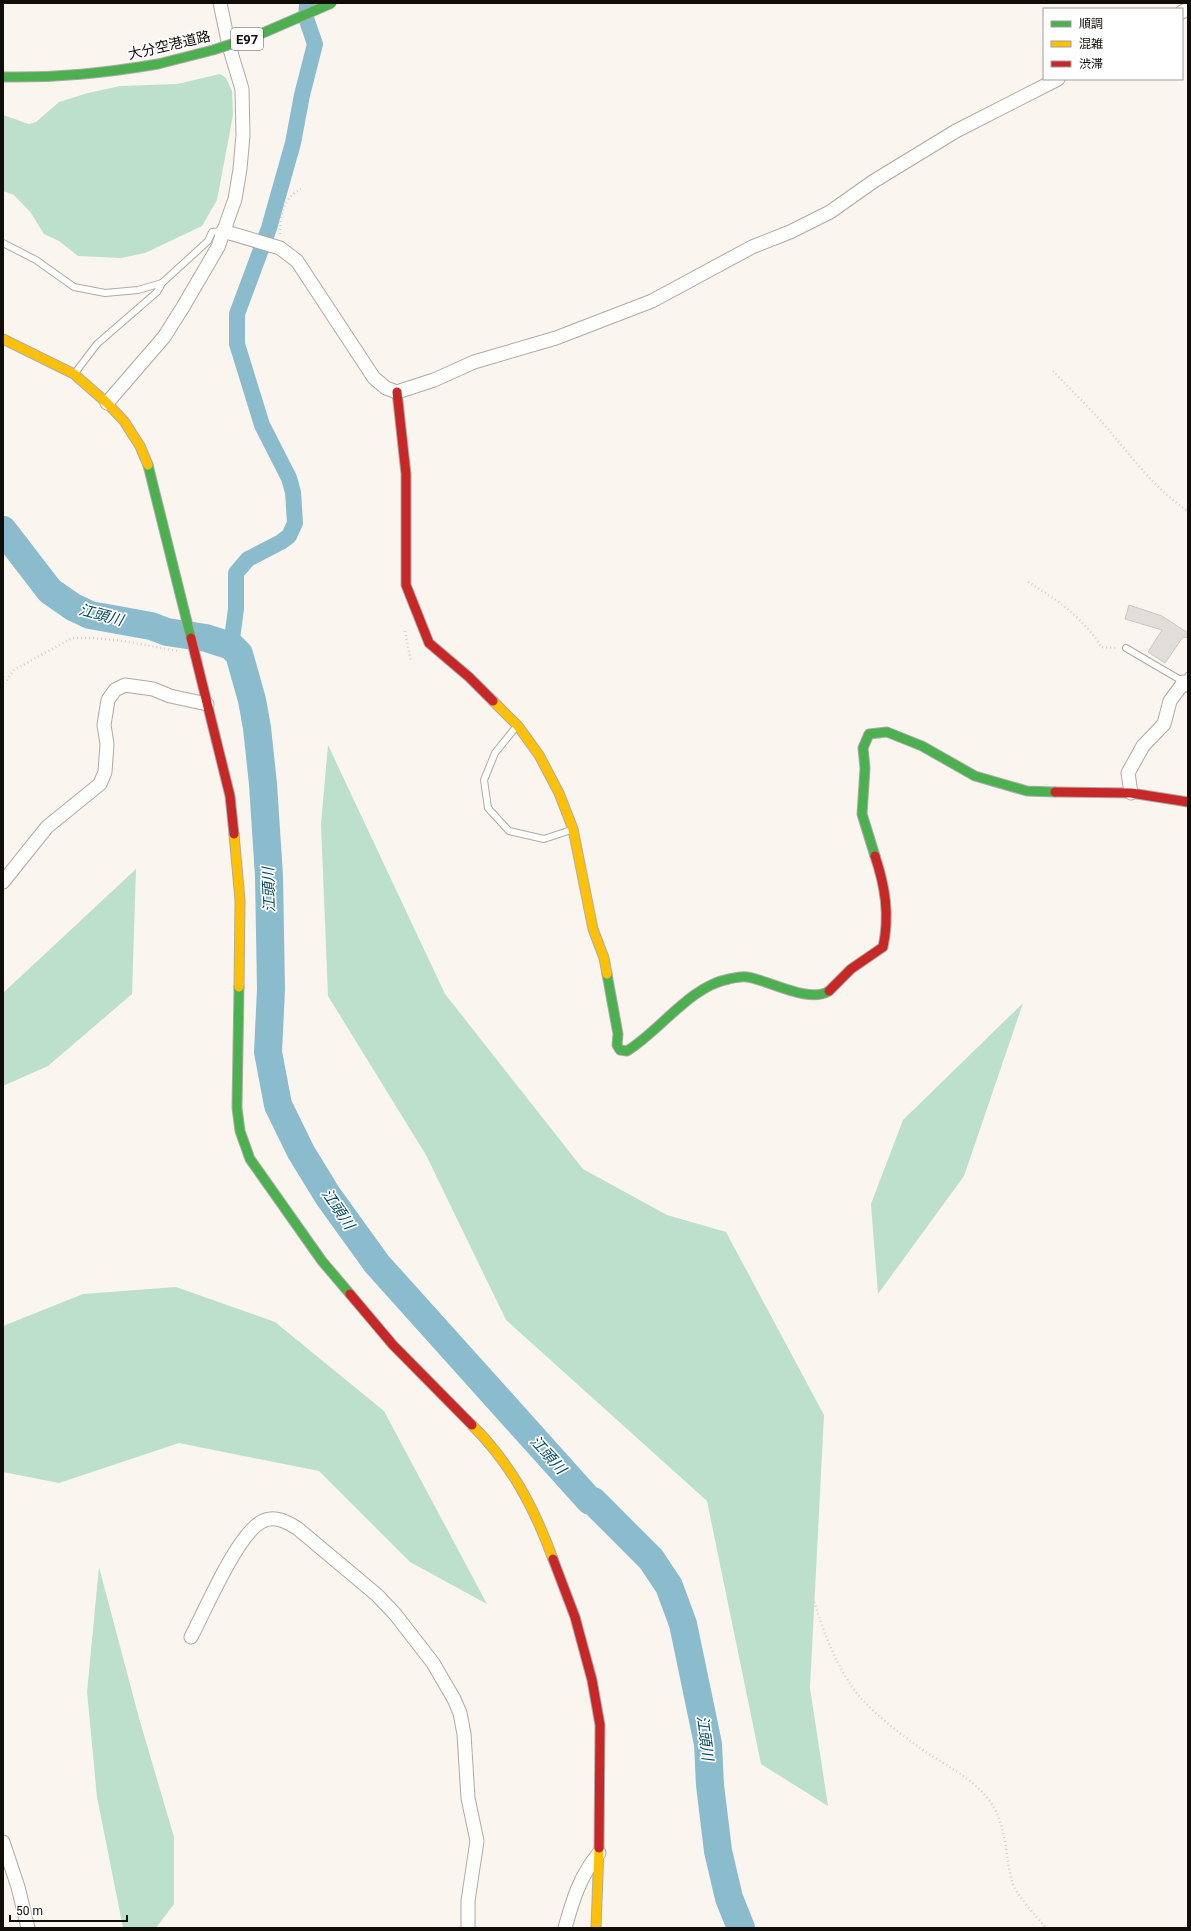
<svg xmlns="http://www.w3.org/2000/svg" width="1191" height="1931" font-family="Roboto,'Noto Sans JP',sans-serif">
<rect width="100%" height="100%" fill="#fbf5f0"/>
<g fill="#bce0cc">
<path d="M220,74L226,78L232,91L233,115L217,200L202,226L145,253L121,258L78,256L59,241L44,234L31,213L14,195L3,191V115L29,124L36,122L59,102L88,93L120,86L177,84Z"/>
<path d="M328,745L445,994L583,1169L667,1215L726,1232L824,1415L810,1688L828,1806L761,1764L707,1501L506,1320L426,1155L328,996L321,824Z"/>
<path d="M136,869L132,994L48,1066L3,1086V993Z"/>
<path d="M1023,1003L964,1176L878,1294L871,1204L903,1120Z"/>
<path d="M176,1287L275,1322L384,1411L487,1604L410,1562L319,1471L179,1443L59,1483L3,1472V1326L83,1294Z"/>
<path d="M99,1567L139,1718L174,1837V1904L156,1928H123L97,1797L87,1692Z"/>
</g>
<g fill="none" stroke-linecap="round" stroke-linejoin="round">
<path stroke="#8abccd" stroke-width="16" d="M231,646L236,609V573L248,559L281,542L289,536L295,523L293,492L289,478L262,425L237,344V314L269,228L293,143L302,95L315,44L306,18L307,5"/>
<path stroke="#8abccd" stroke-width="28" d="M3,530L50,591L73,607L90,615L151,626L167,632L206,638L231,646L239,654L252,700L257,728L263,784L269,876L271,989L268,1052L278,1105L301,1152L328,1196L377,1264L590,1501H593L651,1559L669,1586L683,1624L708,1744L710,1785L718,1851L729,1898L741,1928"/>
</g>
<path fill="#e1ddd8" stroke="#ccc6c2" d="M1129,605L1162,616L1188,633V638L1183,637L1165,663L1148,652L1162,630L1125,619Z"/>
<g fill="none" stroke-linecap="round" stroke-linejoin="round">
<defs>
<g id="lane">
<path d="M3,243L36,260L74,287L105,293L138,290L162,283L208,241L212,232L223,231"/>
<path d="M75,373L97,344L157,292L162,283"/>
<path d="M1126,648L1184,682L1188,676"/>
<path d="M516,727L495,753L484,780L488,808L509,831L544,839L571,830"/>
</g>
<g id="street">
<path d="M1182,12L1188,9"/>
<path d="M223,231L270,245L280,248L297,261L374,378L386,388L397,392L434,380L474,362L556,338L652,301L752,247L790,232L830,212L874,181L956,131L1058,79"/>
<path d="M107,403L164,337L183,307L218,247L235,199L240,169L243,135L242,89L229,46L220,3"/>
<path d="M1131,793L1128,773L1143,746L1164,724L1170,701L1184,682L1188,685"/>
<path d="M3,882L47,827L100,784L105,772L107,744L104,725L108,700L115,690L125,685L153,689L170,696L207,704"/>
<path d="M191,1637C205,1611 238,1532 263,1521C275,1515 287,1522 297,1528L377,1595L395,1614L433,1663L454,1699L460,1713L464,1734L468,1798L477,1841L468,1901V1928"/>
<path d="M3,1842L18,1887L28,1928"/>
<path d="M565,1928C573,1899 580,1876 599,1853"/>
</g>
<g id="fast">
<path d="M3,77C58,78 104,73 158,64"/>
<path d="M148,465L191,638"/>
<path d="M875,856L862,814L865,768L863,748L869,734L887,732L922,746L975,776L1027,791L1055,792"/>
<path d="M607,974L618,1034L617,1045L620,1050L627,1051C660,1031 690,986 729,979C734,978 741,976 747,977C769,980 809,1004 829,991"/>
<path d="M239,987L237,1108L240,1131L250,1159L322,1261L350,1294"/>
</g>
<g id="slow">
<path d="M3,339L74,374L107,403L124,421L140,446L148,465"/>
<path d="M493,701L518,726L539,755L559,793L573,829L593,929L604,958L607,974"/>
<path d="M234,834L240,900L239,987"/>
<path d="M472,1425C511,1464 534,1507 553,1559"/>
<path d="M596,1928L599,1848"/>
</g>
<g id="jam">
<path d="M397,392L406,474V585L429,643L469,677L493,701"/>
<path d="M191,638L230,796L234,834"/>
<path d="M1055,792L1131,793L1188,802"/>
<path d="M829,991L851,969L883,947C890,915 885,886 875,856"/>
<path d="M350,1294L393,1345L472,1425"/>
<path d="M553,1559L575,1617L592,1680L600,1725L599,1848"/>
</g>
</defs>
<use href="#lane" stroke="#afaaa6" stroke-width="8"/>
<use href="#street" stroke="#afaaa6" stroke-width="15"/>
<use href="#fast" stroke="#afaaa6" stroke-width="11"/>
<use href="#slow" stroke="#afaaa6" stroke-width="11"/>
<use href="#jam" stroke="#afaaa6" stroke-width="11"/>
<g stroke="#d1d0cf" stroke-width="2.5" stroke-dasharray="1 3" stroke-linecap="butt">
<path d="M280,234C280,215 283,198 301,189"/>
<path d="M1053,371C1073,392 1094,412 1112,434C1136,462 1157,491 1188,511"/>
<path d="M1028,582C1056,599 1084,618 1101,647L1117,648"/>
<path d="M405,631L411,662"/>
<path d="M3,682L7,680L14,670L72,638H94L124,641L178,651"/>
<path d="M809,1587C822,1625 834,1666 860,1697C877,1716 899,1733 920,1748C945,1766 973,1777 991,1803C1007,1827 1005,1855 1012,1882C1017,1896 1036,1916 1046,1928"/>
</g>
<use href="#lane" stroke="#fefefd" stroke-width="6"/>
<use href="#street" stroke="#fefefd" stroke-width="13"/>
<use href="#fast" stroke="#4caf50" stroke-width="9"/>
<use href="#slow" stroke="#ffc107" stroke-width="9"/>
<use href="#jam" stroke="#c62828" stroke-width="9"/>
<defs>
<path id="fast-bridge" d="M158,64L213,50L256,36L332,3"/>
</defs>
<use href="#fast-bridge" stroke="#afaaa6" stroke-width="11" stroke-linecap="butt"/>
<use href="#fast-bridge" stroke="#4caf50" stroke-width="9"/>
</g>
<g text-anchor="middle" stroke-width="3.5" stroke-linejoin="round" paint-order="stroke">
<rect fill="#fff" stroke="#585653" stroke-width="1" x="231" y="28" width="32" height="22" rx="3"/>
<g font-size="13" font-weight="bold" fill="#110d09">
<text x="247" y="44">E97</text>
</g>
<g font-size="14" fill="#110d09" stroke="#fff">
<text transform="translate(169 45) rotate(-13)" y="5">大分空港道路</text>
</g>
<g font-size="15" font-style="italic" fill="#02465a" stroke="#fff">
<text transform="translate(101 615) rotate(15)" y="5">江頭川</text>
<text transform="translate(269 890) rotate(-92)" y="5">江頭川</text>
<text transform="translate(338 1209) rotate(56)" y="5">江頭川</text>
<text transform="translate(548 1455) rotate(48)" y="5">江頭川</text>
<text transform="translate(705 1738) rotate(83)" y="5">江頭川</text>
</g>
</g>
<rect width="1191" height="1931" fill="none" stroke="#110d09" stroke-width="8"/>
<rect x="1043" y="8" width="140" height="72" fill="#ffffff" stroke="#a09e9d"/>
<rect x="1051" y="21" width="20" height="6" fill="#4caf50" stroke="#a09e9d"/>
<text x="1079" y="28" font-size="12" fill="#110d09">順調</text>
<rect x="1051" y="41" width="20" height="6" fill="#ffc107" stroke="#a09e9d"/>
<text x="1079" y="48" font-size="12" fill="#110d09">混雑</text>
<rect x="1051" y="61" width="20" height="6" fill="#c62828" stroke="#a09e9d"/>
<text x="1079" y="68" font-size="12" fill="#110d09">渋滞</text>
<path d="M10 1915v6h117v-6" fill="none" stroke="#110d09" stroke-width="2"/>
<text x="16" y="1915" font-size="12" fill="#110d09" stroke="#ffffff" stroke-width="3" paint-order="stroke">50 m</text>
</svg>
